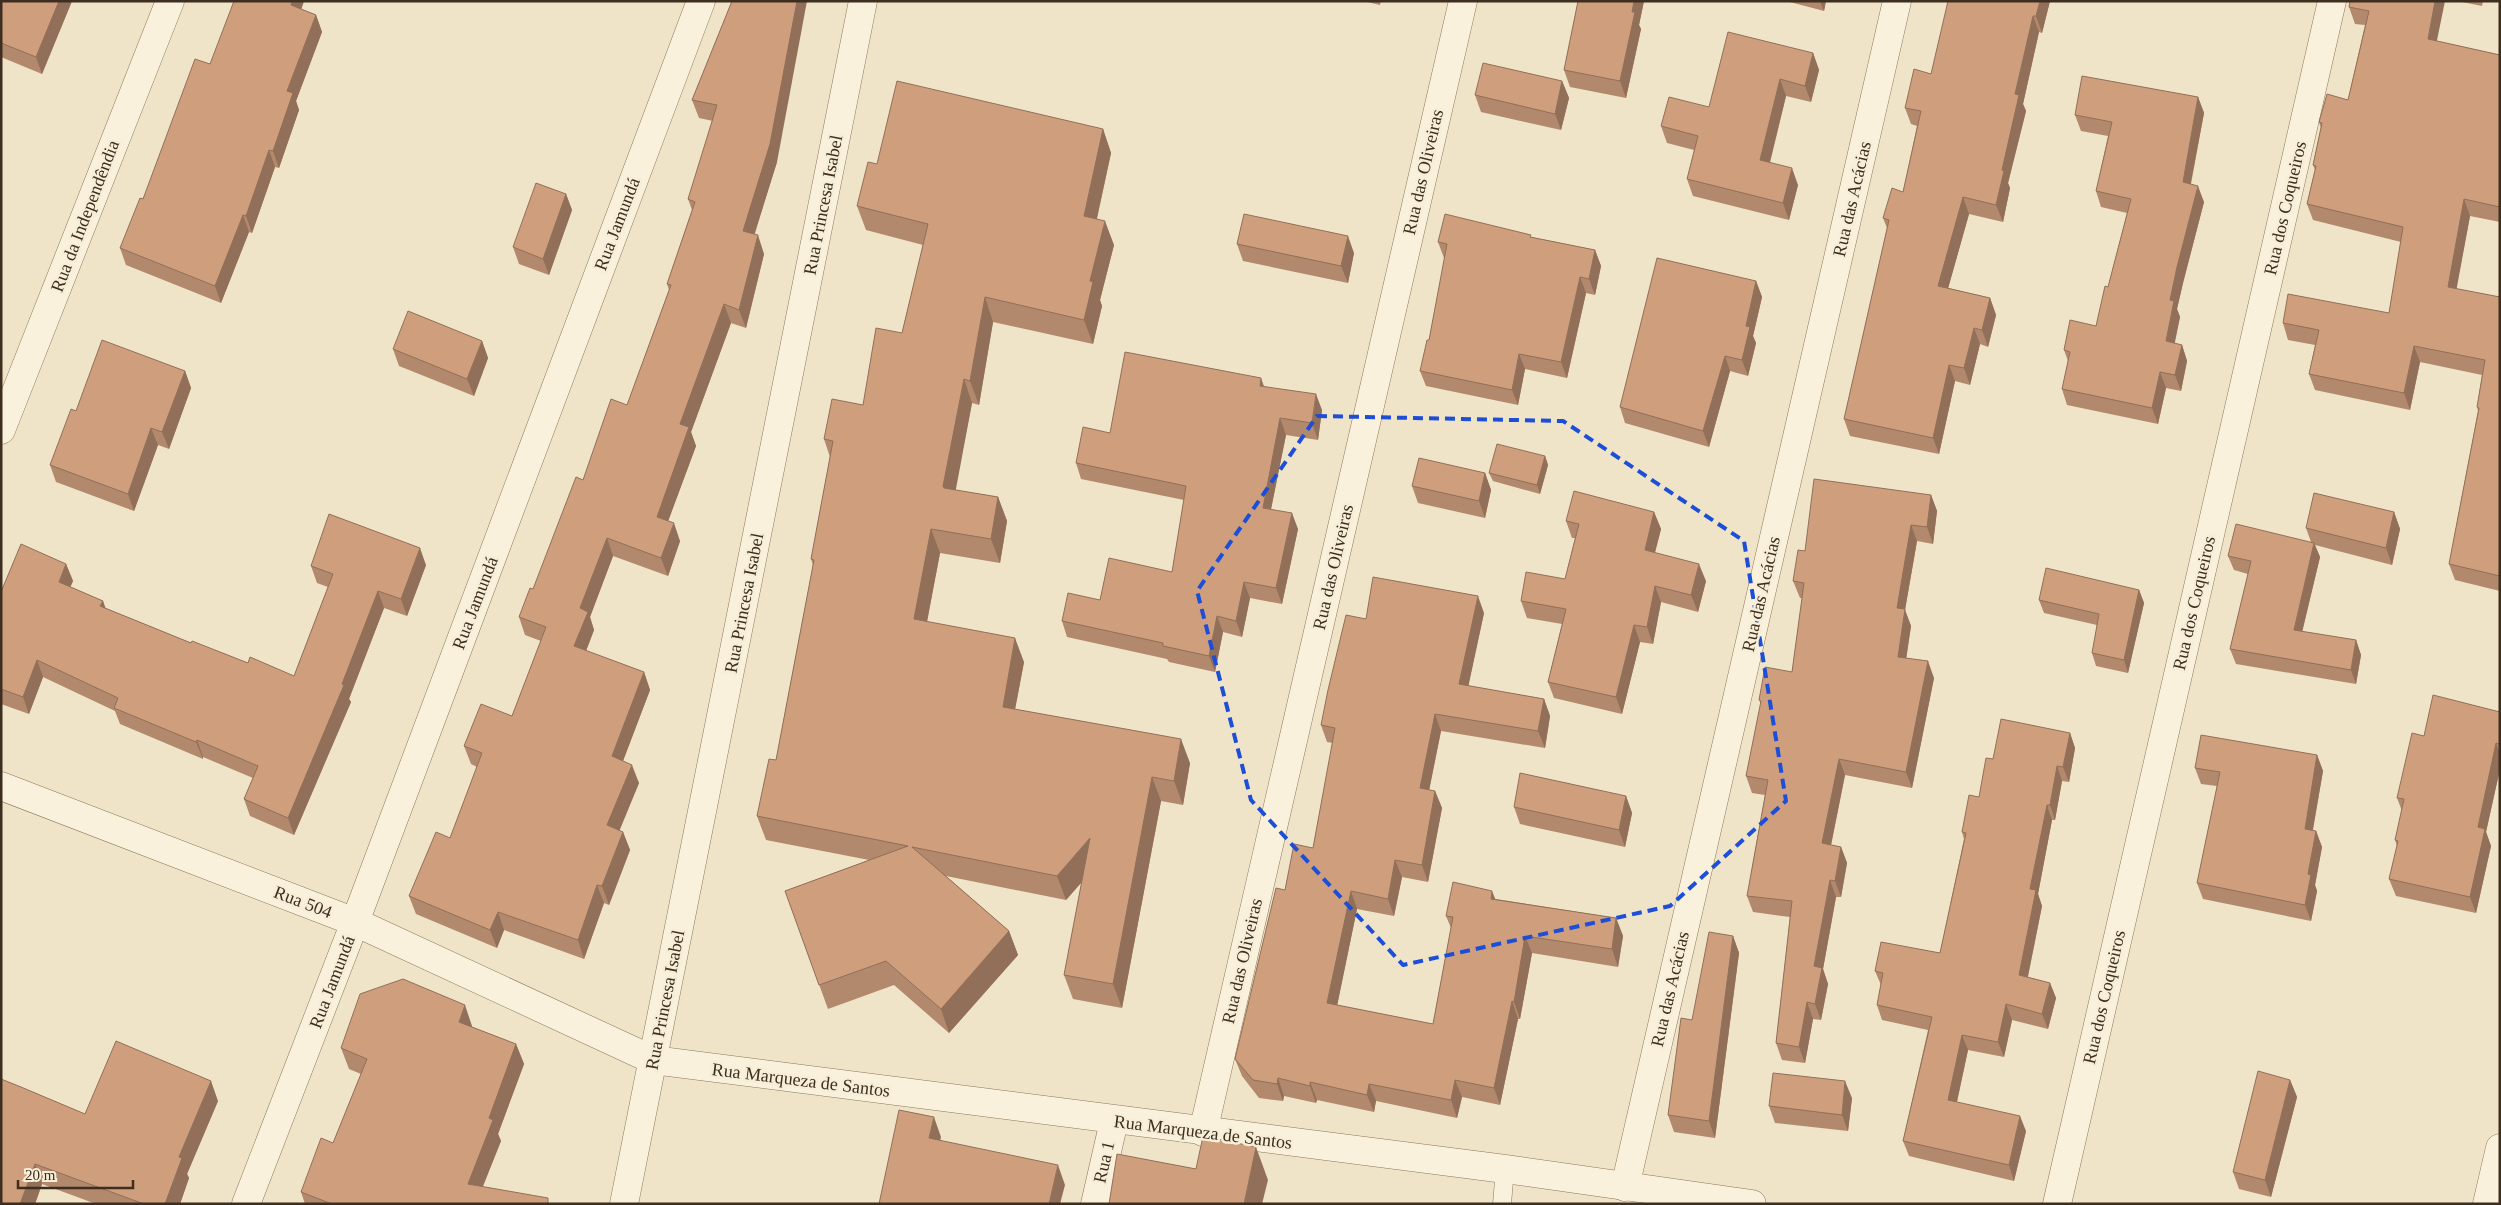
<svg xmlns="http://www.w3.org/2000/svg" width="2501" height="1205" font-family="'Times New Roman',serif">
<rect width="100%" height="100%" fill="#f0e4c8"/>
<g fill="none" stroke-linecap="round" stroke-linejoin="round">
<defs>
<path id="service" d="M1502,1204L1505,1169"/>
<g id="minor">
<path d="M1,430L170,1"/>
<path d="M1,786L355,922L653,1060L1505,1169L1752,1204"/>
<path d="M1203,1132L1463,1"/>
<path d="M1625,1187L1897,1"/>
<path d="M246,1204L355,922L701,1"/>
<path d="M624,1204L863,1"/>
<path d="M1095,1204L1114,1121"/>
<path d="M2057,1204L2332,1"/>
<path d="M2487,1204L2500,1148"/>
</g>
</defs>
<use href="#service" stroke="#8d765c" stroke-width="19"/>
<use href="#minor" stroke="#8d765c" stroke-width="29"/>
<use href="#service" stroke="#faf1dc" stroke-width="18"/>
<use href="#minor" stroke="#faf1dc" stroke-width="28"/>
</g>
<g fill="#b2896c">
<path d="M1,1H72L42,74L1,57Z"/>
<path d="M304,1L301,9L316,15L322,32L296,101L299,110L279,168L275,167L252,233L249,232L221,303L126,265L120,248L143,199L210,64Z"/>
<path d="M732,1L777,162L754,234L764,254L746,328L731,323L691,432L696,446L668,521L680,541L668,576L613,556L590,617L594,630L586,651L644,672L650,690L623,761L639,783L619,830L623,832L630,850L609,905L604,903L584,959L504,930L497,948L416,914L409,896L450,838L477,767L471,764L464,746L512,716L541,641L525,635L519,617L533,589L583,480L627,405L669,290L667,284L692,210L688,199L713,121L699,118L692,100Z"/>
<path d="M1363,1H1381L1380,5Z"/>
<path d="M1574,1H1644L1639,25L1641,29L1626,98L1570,87L1564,70L1578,2Z"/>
<path d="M1786,1H1826L1824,11Z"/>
<path d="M2050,1L2042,33L2039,32L2023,104L2026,111L2008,183L2010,188L2003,222L1969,214L1948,288L1990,298L1996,315L1988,347L1980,344L1970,385L1955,381L1939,454L1850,436L1844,419L1887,228L1883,218L1903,192L1917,126L1911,124L1905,108L1931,74Z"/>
<path d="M2350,1L2437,41L2500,55V222L2470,216L2456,289L2500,297V591L2455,580L2449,564L2478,411L2477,407L2482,375L2420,362L2410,410L2315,390L2309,374L2315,345L2288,340L2283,323L2389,313L2401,242L2313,220L2307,204L2315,170L2313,165L2321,128L2319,122L2348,100L2365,25L2355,24L2349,7Z"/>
<path d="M2457,1H2483L2482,6Z"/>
<path d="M1813,53L1819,70L1811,102L1786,96L1770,163L1798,185L1789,220L1693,196L1687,179L1694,150L1667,143L1661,126L1709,107Z"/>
<path d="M1562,81L1569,98L1561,130L1481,112L1475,95Z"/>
<path d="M2198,97L2204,113L2191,184L2204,202L2183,283L2177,309L2180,317L2174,343L2182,345L2187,361L2181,391L2166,388L2158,424L2067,405L2062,389L2068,361L2064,350L2096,326L2108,287L2127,213L2101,207L2096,191L2108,136L2081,131L2075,115Z"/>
<path d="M1103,129L1111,153L1097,219L1114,245L1100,300L1102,306L1093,344L993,322L979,405L972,403L955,490L998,497L1007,521L1000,563L940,553L927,621L1024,662L1015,709L1190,763L1183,805L1161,801L1122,1008L1073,999L1064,975L1082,882L1066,900L946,876L1009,931L1018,955L949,1033L894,985L828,1009L785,891L869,860L766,840L757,816L776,760L813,565L811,559L830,457L824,439L863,405L902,333L923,245L866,230L857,206L877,164Z"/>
<path d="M566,194L572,210L549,275L519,264L513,247Z"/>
<path d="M1531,237L1595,250L1601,266L1595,295L1586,293L1567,378L1525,369L1518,405L1426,386L1420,371L1429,340L1445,258H1444L1438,242Z"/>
<path d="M1237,244L1354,253L1348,283L1243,261Z"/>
<path d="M1756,281L1762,297L1753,336L1756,343L1748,376L1730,371L1709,447L1625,423L1620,407Z"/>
<path d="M482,341L488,358L474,396L399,366L393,349Z"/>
<path d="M185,371L191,388L169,449L158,445L134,511L56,482L50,465L76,411Z"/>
<path d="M1264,386L1322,410L1318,440L1286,435L1271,509L1298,529L1282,604L1250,598L1242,637L1223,632L1215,672L1169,662L1167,659L1067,637L1062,621L1100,600L1172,572L1184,500L1081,479L1076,463L1110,433Z"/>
<path d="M1545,456L1548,465L1540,494L1493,481L1489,473Z"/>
<path d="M1485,473L1491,490L1485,518L1418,503L1412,486Z"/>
<path d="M1931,495L1937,511L1933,544L1917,541L1905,610L1911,626L1906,658L1934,678L1912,788L1845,775L1831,845L1841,847L1847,863L1841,897H1836L1823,969L1828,984L1821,1020L1813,1019L1805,1063L1782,1060L1776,1043L1790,917L1753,912L1747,896L1765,795L1752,793L1746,776L1761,704L1759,700L1792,672L1802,598H1800L1793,581Z"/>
<path d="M1654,512L1661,529L1655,553L1706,581L1698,612L1661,602L1653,644L1640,642L1622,714L1554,698L1548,682L1562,624L1527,618L1521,601L1565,579L1575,538H1572L1566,521Z"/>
<path d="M2394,512L2400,529L2392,565L2315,545L2320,557L2302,632L2356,640L2361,655L2356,684L2236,664L2230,649L2248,574L2234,570L2228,556L2311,542L2306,528Z"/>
<path d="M66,564L73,581L70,587L103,601L105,608L191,643L248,663L294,676L328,587L317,583L311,566L426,565L407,616L384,608L349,699L351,702L294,835L250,816L244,799L253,778L203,757V759L120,724L115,711L43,677L29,714L1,704V592Z"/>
<path d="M2139,590L2144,603L2128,673L2096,666L2092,653L2097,625L2044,613L2039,600Z"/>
<path d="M1484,613L1468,686L1544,699L1550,716L1545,748L1441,731L1429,790L1435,791L1442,808L1428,882L1402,877L1394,916L1357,909L1337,1005L1433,1024L1451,928L1446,916L1496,899L1616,918L1623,936L1618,967L1532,953L1520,1019H1518L1500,1105L1462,1097L1457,1118L1376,1101L1374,1112L1317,1100L1316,1103L1284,1096L1283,1101L1259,1098L1242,1076L1235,1059L1285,890L1313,848L1333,743L1327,742L1321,725L1366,619Z"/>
<path d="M2500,712V769L2486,832L2491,846L2476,913L2396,896L2389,879L2397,846L2395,840L2402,811L2397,798L2424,736Z"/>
<path d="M2070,733L2075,748L2069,782L2062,781L2055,820H2052L2038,894L2042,906L2028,977L2050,983L2056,998L2048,1029L2012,1020L2004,1057L1968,1050L1957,1102L2026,1131L2014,1181L1909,1156L1903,1141L1928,1030L1882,1020L1877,1005L1881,985L1875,971L1940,953L1964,839L1962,832L1979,797L1993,759Z"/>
<path d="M2317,755L2323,771L2313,830L2316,831L2322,847L2315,885L2317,891L2311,921L2203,899L2197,883L2217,786L2201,784L2195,768Z"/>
<path d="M1626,796L1632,813L1625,847L1520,824L1514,807Z"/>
<path d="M1733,936L1739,953L1715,1138L1674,1132L1668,1115L1692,1020Z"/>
<path d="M472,1026V1027L516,1044L524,1064L498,1134L501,1141L482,1187L550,1204H305L301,1192L333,1143L361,1074L349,1069L341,1048Z"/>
<path d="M1,1079L85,1114L218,1101L187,1174L189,1178L180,1204H96L42,1184L35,1204H1Z"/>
<path d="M2290,1080L2297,1097L2271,1197L2239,1189L2233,1172Z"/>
<path d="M1852,1098L1848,1131L1775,1123L1769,1106Z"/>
</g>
<g fill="#916f58">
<path d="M59,1H72L42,74L36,57Z"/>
<path d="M292,1H304L297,22L291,5Z"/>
<path d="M797,1H807L777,162L750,249L743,231Z"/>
<path d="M1634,1H1644L1639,25L1641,29L1626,98L1620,81Z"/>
<path d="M1820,1H1826L1824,11Z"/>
<path d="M2040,1H2050L2042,33L2036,16Z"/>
<path d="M2435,1H2445L2434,55L2428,39Z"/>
<path d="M316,15L322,32L296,101L299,110L279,168L273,151L287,91Z"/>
<path d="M2033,16L2039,32L2023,104L2026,111L2008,183L2010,188L2003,222L1996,205L2002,170L2015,94Z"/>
<path d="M1813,53L1819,70L1811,102L1805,86Z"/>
<path d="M1780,79L1786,96L1766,177L1760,160Z"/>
<path d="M1562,81L1569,98L1561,130L1555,114Z"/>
<path d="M2198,97L2204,113L2188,197L2183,182Z"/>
<path d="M1103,129L1111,153L1092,240L1084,216Z"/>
<path d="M269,150L275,167L252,233L246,216Z"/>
<path d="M1792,168L1798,185L1789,220L1783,203Z"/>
<path d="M2198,186L2204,202L2183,283L2177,309L2180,317L2172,357L2166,341L2170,300L2177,267Z"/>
<path d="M566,194L572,210L549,275L543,259Z"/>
<path d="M1963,197L1969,214L1944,303L1938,286Z"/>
<path d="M2464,199L2470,216L2454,303L2448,287Z"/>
<path d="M243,215L249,232L221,303L215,286Z"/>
<path d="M1105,221L1114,245L1100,300L1102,306L1093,344L1084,320L1090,281Z"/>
<path d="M758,235L764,254L746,328L739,310Z"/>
<path d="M1348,236L1354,253L1348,283L1341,266Z"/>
<path d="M1595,250L1601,266L1595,295L1589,279Z"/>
<path d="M1580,277L1586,293L1567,378L1561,362Z"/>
<path d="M1756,281L1762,297L1753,336L1756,343L1748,376L1742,360L1746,326Z"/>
<path d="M985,297L993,322L979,405L970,381Z"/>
<path d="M1990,298L1996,315L1988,347L1982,330Z"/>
<path d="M724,304L731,323L691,432L696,446L663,535L657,517L680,424Z"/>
<path d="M1974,328L1980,344L1970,385L1964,368Z"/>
<path d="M482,341L488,358L474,396L467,379Z"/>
<path d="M2182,345L2187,361L2181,391L2175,375Z"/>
<path d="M2414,346L2420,362L2410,410L2404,393Z"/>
<path d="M1519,354L1525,369L1518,405L1512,390Z"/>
<path d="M1725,356L1730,371L1709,447L1703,431Z"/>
<path d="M1949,365L1955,381L1939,454L1933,438Z"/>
<path d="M185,371L191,388L169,449L162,432Z"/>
<path d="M2160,372L2166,388L2158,424L2152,408Z"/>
<path d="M1261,378L1267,395L1260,386Z"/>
<path d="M964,379L972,403L952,510L943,486Z"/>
<path d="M1316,394L1322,410L1318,440L1312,423Z"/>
<path d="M1280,418L1286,435L1268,524L1263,508Z"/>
<path d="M151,428L158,445L134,511L128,494Z"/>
<path d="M1545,456L1548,465L1540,494L1537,485Z"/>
<path d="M1485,473L1491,490L1485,518L1479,501Z"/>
<path d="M1931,495L1937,511L1933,544L1927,527Z"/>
<path d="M998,497L1007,521L1000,563L991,539Z"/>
<path d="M1654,512L1661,529L1651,567L1645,550Z"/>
<path d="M2394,512L2400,529L2392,565L2386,548Z"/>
<path d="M1292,513L1298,529L1282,604L1276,588Z"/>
<path d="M674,523L680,541L668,576L661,558Z"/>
<path d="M1911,525L1917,541L1905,610L1911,626L1904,674L1898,657L1897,608Z"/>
<path d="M931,529L940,553L923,643L914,619Z"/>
<path d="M607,538L613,556L590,617L594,630L581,664L574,646L580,608Z"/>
<path d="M2314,543L2320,557L2299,645L2294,630Z"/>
<path d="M420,548L426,565L407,616L401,599Z"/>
<path d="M66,564L73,581L65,599L59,582Z"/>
<path d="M1699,564L1706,581L1698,612L1691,595Z"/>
<path d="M1244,582L1250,598L1242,637L1236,621Z"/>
<path d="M1655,586L1661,602L1653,644L1647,627Z"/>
<path d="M2139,590L2144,603L2128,673L2124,660Z"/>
<path d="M378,591L384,608L349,699L351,702L294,835L288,818L342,684Z"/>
<path d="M1478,596L1484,613L1465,702L1459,684Z"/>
<path d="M103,601L109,618L100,606Z"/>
<path d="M1217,616L1223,632L1215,672L1209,656Z"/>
<path d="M1634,625L1640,642L1622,714L1616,697Z"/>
<path d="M1015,638L1024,662L1011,731L1003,707Z"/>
<path d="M2356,640L2361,655L2356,684L2351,670Z"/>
<path d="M37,660L43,677L29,714L23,697Z"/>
<path d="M1928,661L1934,678L1912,788L1906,772Z"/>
<path d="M644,672L650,690L618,774L612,756Z"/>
<path d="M1544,699L1550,716L1545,748L1538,731Z"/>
<path d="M1435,714L1441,731L1426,806L1420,788Z"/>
<path d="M2070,733L2075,748L2069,782L2063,767Z"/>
<path d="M1181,739L1190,763L1183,805L1174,781Z"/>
<path d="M197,740L203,757V759L196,742Z"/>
<path d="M2496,743L2500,754V769L2486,832L2491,846L2476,913L2470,897L2478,827Z"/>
<path d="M2317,755L2323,771L2310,845L2305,829Z"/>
<path d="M1839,759L1845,775L1828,860L1822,843Z"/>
<path d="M632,765L639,783L614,844L607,825Z"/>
<path d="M2057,766L2062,781L2055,820L2050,805Z"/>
<path d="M1152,777L1161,801L1122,1008L1113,984Z"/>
<path d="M1435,791L1442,808L1428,882L1422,865Z"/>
<path d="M1626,796L1632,813L1625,847L1619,830Z"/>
<path d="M2047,805L2052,820L2038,894L2042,906L2025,990L2019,975L2030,889Z"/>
<path d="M2316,831L2322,847L2315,885L2317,891L2311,921L2305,905L2308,874Z"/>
<path d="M623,832L630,850L609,905L602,886Z"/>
<path d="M1090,838L1099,862L1066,900L1057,876Z"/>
<path d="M1841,847L1847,863L1841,897L1835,881Z"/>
<path d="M1395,860L1402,877L1394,916L1388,899Z"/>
<path d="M1830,880L1836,897L1823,969L1828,984L1821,1020L1815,1004L1814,966Z"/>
<path d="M597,885L604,903L584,959L578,940Z"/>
<path d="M1351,891L1357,909L1334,1021L1327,1003Z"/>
<path d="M1492,891L1499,908L1491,899Z"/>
<path d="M498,912L504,930L497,948L490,930Z"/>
<path d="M1616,918L1623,936L1618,967L1612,949Z"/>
<path d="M1009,931L1018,955L949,1033L941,1009Z"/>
<path d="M1525,936L1532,953L1520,1019L1514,1002Z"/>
<path d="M1733,936L1739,953L1715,1138L1709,1121Z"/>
<path d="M2050,983L2056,998L2048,1029L2042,1014Z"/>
<path d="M1512,1001L1518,1019L1500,1105L1494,1088Z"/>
<path d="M1807,1002L1813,1019L1805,1063L1799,1047Z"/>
<path d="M2006,1004L2012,1020L2004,1057L1998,1042Z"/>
<path d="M465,1005L472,1026L466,1043L459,1022Z"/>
<path d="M1962,1035L1968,1050L1954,1115L1948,1100Z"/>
<path d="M516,1044L524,1064L498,1134L501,1141L476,1204L468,1184L489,1118Z"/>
<path d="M1278,1078L1284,1096L1283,1101L1277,1084Z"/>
<path d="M1455,1080L1462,1097L1457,1118L1451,1100Z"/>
<path d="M2290,1080L2297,1097L2271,1197L2265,1180Z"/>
<path d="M211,1081L218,1101L187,1174L189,1178L180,1204H165L179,1157Z"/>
<path d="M1845,1081L1852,1098L1848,1131L1842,1115Z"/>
<path d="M1310,1082L1317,1100L1316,1103L1310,1086Z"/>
<path d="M1369,1084L1376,1101L1374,1112L1367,1095Z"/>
<path d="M2020,1116L2026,1131L2014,1181L2009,1165Z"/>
<path d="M934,1117L941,1137L936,1158L929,1138Z"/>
<path d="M1256,1147L1268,1180L1262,1204H1244Z"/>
<path d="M35,1164L42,1184L35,1204H20Z"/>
<path d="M1058,1165L1065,1185L1060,1204H1049Z"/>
</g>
<g fill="#cf9f7d" stroke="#916f58">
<path d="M1,1H59L36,57L1,43Z"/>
<path d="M234,1H292L291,5L316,15L287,91L293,93L273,151L269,150L246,216L243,215L215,286L120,248L140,198L143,199L195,59L210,64Z"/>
<path d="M732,1H797L770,144L743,231L758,235L739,310L724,304L680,424L689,427L657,517L674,523L661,558L607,538L580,608L588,612L574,646L644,672L612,756L632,765L607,825L623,832L602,886L597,885L578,940L498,912L490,930L409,896L436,832L450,838L482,753L464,746L481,704L512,716L546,627L519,617L530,588L533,589L576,477L583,480L611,399L627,405L671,285L667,284L695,202L688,199L717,105L692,100Z"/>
<path d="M1578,1H1634L1632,12H1635L1620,81L1564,70Z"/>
<path d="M1948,1H2040L2036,16H2033L2015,94L2019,95L2002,170L2004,171L1996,205L1963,197L1938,286L1990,298L1982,330L1974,328L1964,368L1949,365L1933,438L1844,419L1889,220L1883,218L1892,188L1903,192L1921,111L1905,108L1914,69L1931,74Z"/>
<path d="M2350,1H2435L2428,39L2500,55V207L2464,199L2448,287L2500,297V576L2449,564L2479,408L2477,407L2485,360L2414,346L2404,393L2309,374L2319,330L2283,323L2288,294L2389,313L2403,227L2307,204L2316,166L2313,165L2322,123L2319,122L2327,94L2348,100L2369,11L2349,7Z"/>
<path d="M1728,32L1813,53L1805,86L1780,79L1760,160L1792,168L1783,203L1687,179L1698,136L1661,126L1669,97L1709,107Z"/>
<path d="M1483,63L1562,81L1555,114L1475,95Z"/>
<path d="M2082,76L2198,97L2183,182L2198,186L2177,267L2170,300L2174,301L2166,341L2182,345L2175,375L2160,372L2152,408L2062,389L2070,352L2064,350L2070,320L2096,326L2105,286L2108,287L2131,199L2096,191L2112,122L2075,115Z"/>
<path d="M897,81L1103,129L1084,216L1105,221L1090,281L1093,282L1084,320L985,297L970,381L964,379L943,486L944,488L998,497L991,539L931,529L914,619L1015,638L1003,707L1181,739L1174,781L1152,777L1113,984L1064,975L1090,838L1057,876L912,847L1009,931L941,1009L886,961L819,985L785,891L908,846L757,816L769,759L776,760L814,560L811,559L833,441L824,439L832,399L863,405L876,328L902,333L928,224L857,206L868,162L877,164Z"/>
<path d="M536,183L566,194L543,259L513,247Z"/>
<path d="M1244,214L1348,236L1341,266L1237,244Z"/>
<path d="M1445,214L1531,235L1530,237L1595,250L1589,279L1580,277L1561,362L1519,354L1512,390L1420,371L1427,340H1429L1447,244L1438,242Z"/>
<path d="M1657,258L1756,281L1746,326L1750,327L1742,360L1725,356L1703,431L1620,407Z"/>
<path d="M408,311L482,341L467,379L393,349Z"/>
<path d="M102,340L185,371L162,432L151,428L128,494L50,465L71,409L76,411Z"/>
<path d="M1125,352L1261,378L1260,386L1316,394L1312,423L1280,418L1263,508L1292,513L1276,588L1244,582L1236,621L1217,616L1209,656L1163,646V643L1062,621L1068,593L1100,600L1109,558L1172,572L1186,486L1076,463L1083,427L1110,433Z"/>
<path d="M1497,444L1545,456L1537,485L1489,473Z"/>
<path d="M1419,458L1485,473L1479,501L1412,486Z"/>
<path d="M1814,479L1931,495L1927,527L1911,525L1897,608L1905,609L1898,657L1928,661L1906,772L1839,759L1822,843L1841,847L1835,881L1830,880L1814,966L1822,968L1815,1004L1807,1002L1799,1047L1776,1043L1792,901L1747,896L1768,780L1746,776L1761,701L1759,700L1765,667L1792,672L1804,583L1793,581L1798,550L1805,551Z"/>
<path d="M1574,491L1654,512L1645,550L1699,564L1691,595L1655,586L1647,627L1634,625L1616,697L1548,682L1566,609L1521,601L1526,572L1565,579L1579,524L1566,521Z"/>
<path d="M2314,493L2394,512L2386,548L2306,528Z"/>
<path d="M329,514L420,548L401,599L378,591L342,684L344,685L288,818L244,799L258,766L197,740L196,742L114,708L118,698L37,660L23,697L1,689V592L21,544L66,564L59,582L103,601L100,606L191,643L192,641L248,663L250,657L294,676L333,574L311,566Z"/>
<path d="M2236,524L2314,543L2294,630L2356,640L2351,670L2230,649L2251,561L2228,556Z"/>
<path d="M2046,568L2139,590L2124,660L2092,653L2099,614L2039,600Z"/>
<path d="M1373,577L1478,596L1459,684L1544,699L1538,731L1435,714L1420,788L1435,791L1422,865L1395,860L1388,899L1351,891L1327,1003L1433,1024L1453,917L1446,916L1453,882L1492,891L1491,899L1616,918L1612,949L1525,936L1514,1002L1512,1001L1494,1088L1455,1080L1451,1100L1369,1084L1367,1095L1310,1082V1086L1278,1078L1277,1084L1253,1080L1235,1059L1276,888L1285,890L1294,844L1313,848L1335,728L1321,725L1328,690L1346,615L1366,619Z"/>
<path d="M2433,695L2500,712V744L2496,743L2478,827L2485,829L2470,897L2389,879L2398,841L2395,840L2404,799L2397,798L2412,733L2424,736Z"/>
<path d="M2001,719L2070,733L2063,767L2057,766L2050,805H2047L2030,889L2036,890L2019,975L2050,983L2042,1014L2006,1004L1998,1042L1962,1035L1948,1100L2020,1116L2009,1165L1903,1141L1932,1017L1877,1005L1883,973L1875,971L1881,942L1940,953L1966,833L1962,832L1969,795L1979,797L1986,758L1993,759Z"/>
<path d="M2201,735L2317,755L2305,829L2316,831L2308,874L2311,875L2305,905L2197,883L2220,772L2195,768Z"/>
<path d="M1520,773L1626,796L1619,830L1514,807Z"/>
<path d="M1709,932L1733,936L1709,1121L1668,1115L1681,1018L1692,1020Z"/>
<path d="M403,979L465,1005L459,1022L516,1044L489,1118L493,1120L468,1184L548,1198V1204H332L301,1192L321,1138L333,1143L367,1059L341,1048L360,994Z"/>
<path d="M116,1041L211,1081L179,1157L182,1158L165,1204H144L35,1164L20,1204H1V1079L21,1087L85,1114Z"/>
<path d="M2258,1071L2290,1080L2265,1180L2233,1172Z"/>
<path d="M1773,1073L1845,1081L1842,1115L1769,1106Z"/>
<path d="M899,1110L934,1117L929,1138L1058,1165L1049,1204H879Z"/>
<path d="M1203,1136L1256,1147L1244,1204H1109L1117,1154L1196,1169Z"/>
</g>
<path fill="none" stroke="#1d4ed8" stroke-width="4" stroke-dasharray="10 6" stroke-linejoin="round" d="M1317,416L1563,421L1744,541L1786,801L1670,906L1403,965L1251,800L1197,591Z"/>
<g text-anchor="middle" stroke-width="5" stroke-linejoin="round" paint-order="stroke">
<g font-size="18" fill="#3d2e20" stroke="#f7eed8">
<text transform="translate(1423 172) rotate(-77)" y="6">Rua das Oliveiras</text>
<text transform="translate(1852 199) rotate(-77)" y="6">Rua das Acácias</text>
<text transform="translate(823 205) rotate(-79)" y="6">Rua Princesa Isabel</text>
<text transform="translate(2285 208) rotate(-77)" y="6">Rua dos Coqueiros</text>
<text transform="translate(85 216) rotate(-69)" y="6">Rua da Independêndia</text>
<text transform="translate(617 224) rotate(-69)" y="6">Rua Jamundá</text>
<text transform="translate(1333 567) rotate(-77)" y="6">Rua das Oliveiras</text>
<text transform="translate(1761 594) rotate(-77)" y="6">Rua das Acácias</text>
<text transform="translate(475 603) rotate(-69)" y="6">Rua Jamundá</text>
<text transform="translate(744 603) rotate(-79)" y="6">Rua Princesa Isabel</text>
<text transform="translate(2194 603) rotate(-77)" y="6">Rua dos Coqueiros</text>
<text transform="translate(303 902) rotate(21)" y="6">Rua 504</text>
<text transform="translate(1242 961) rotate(-77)" y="6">Rua das Oliveiras</text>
<text transform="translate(332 982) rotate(-69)" y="6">Rua Jamundá</text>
<text transform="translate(1670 989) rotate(-77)" y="6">Rua das Acácias</text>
<text transform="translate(2104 997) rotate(-77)" y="6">Rua dos Coqueiros</text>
<text transform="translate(665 1000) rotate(-79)" y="6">Rua Princesa Isabel</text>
<text transform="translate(801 1080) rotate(7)" y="6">Rua Marqueza de Santos</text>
<text transform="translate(1203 1132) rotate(7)" y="6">Rua Marqueza de Santos</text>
<text transform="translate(1104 1162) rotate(-77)" y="6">Rua 1</text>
</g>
</g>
<rect width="2501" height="1205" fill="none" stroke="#3d2e20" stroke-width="5"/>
<path d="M18 1180v8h115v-8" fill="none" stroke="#3d2e20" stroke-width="2.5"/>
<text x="25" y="1180" font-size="15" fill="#3d2e20" stroke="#f7eed8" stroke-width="4" paint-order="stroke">20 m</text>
</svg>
